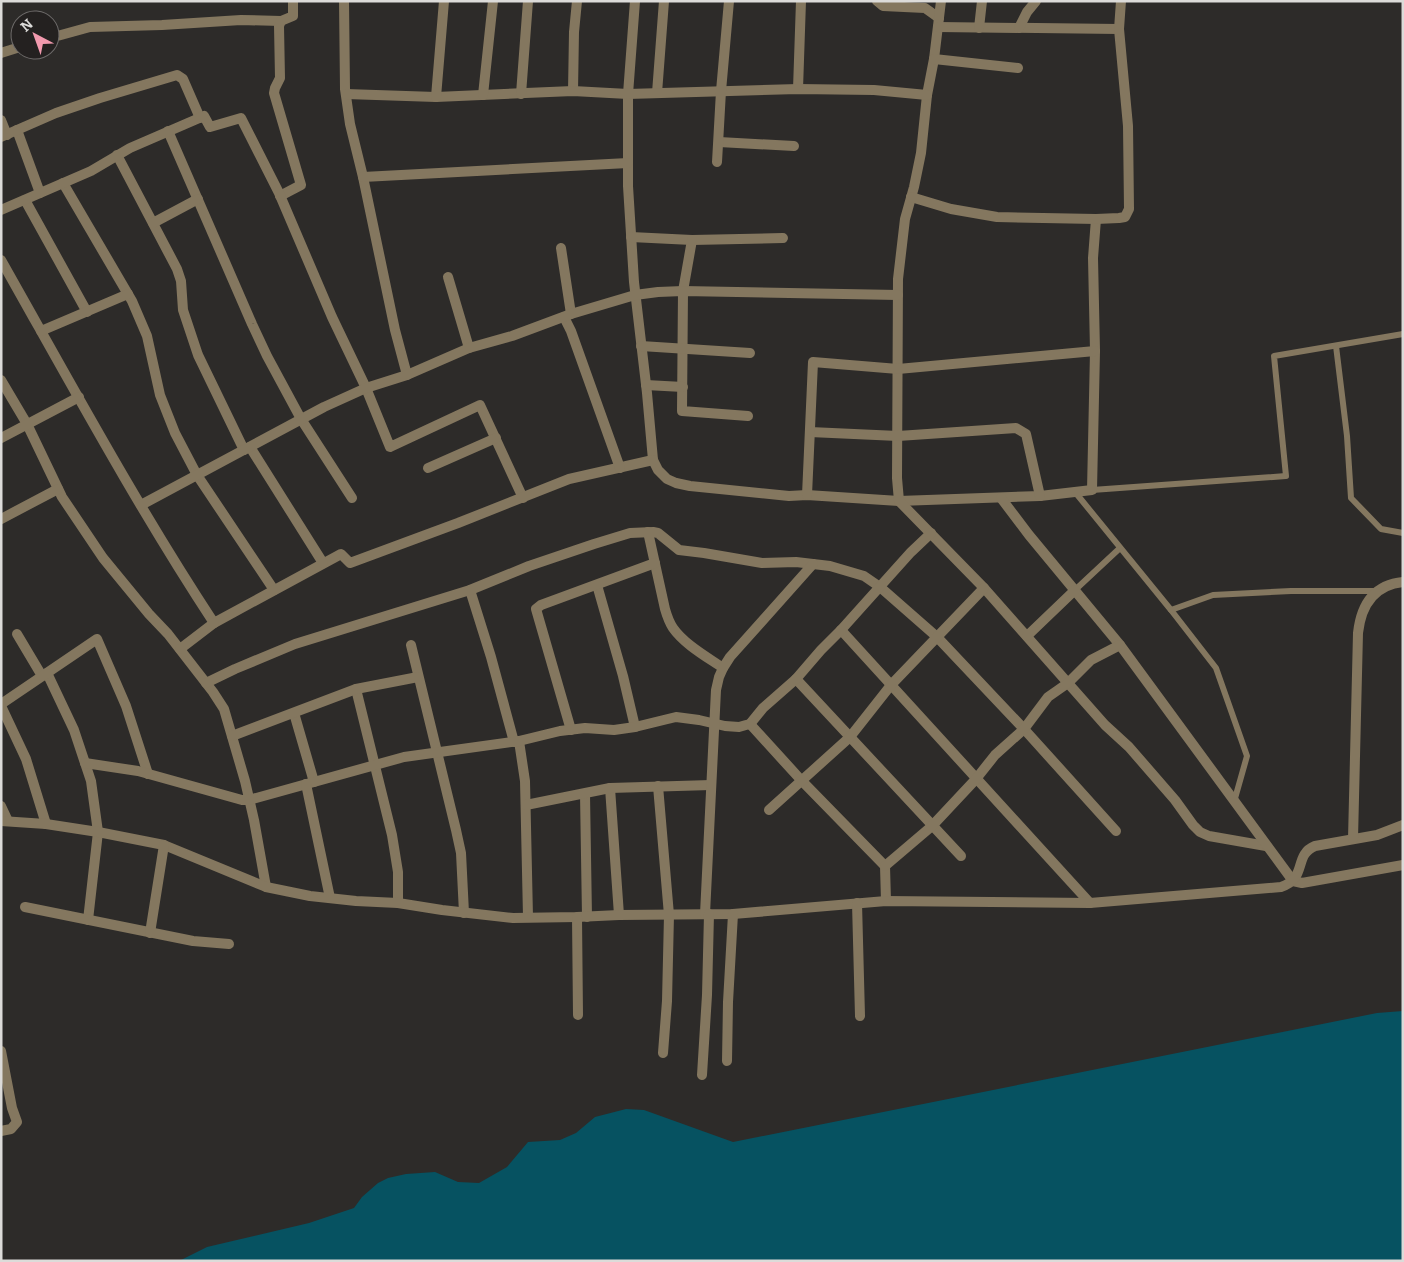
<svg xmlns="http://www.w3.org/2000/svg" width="1404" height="1262" font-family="Bitter,serif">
<rect width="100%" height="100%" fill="#2d2b29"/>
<path fill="#065261" d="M1403,1011V1261H179L207,1247L309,1223L354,1208L362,1197L378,1183L388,1178L406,1174L435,1172L458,1182L479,1183L507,1167L528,1142L560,1140L576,1133L595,1117L626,1109L644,1110L733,1142L1377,1013Z"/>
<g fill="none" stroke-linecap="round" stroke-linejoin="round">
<g stroke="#84775f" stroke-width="6">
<path d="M1336,346L1347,436L1351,498L1381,529L1403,533"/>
<path d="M1092,490L1286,476L1274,356L1403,334"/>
<path d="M1075,492L1171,610L1216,668L1247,756L1234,802"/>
<path d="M1075,590L1120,548"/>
<path d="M1171,610L1213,595L1291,591H1378"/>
</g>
<g stroke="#84775f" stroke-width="10">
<path d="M344,1L345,89L350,124L363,177L395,330L407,375"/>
<path d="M635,1L628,94V186L634,282L647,393L653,460L658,470L667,479L676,483L690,486L789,496L807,495L899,501L1040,496L1092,490L1095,351L1093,258L1096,219"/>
<path d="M877,1L883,6L925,8L939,18"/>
<path d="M941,1L934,59L927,95L921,153L914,187L905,219L898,279L897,478L899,501L984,588L1105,725L1129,747L1175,800L1193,825L1200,832L1209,836L1266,846"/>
<path d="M938,27L1119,29"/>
<path d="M979,28L982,1"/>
<path d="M1019,28L1027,12L1036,1"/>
<path d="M50,38L90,27L162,25L241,20L281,21"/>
<path d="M1,53L20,47"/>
<path d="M934,59L1018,68"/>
<path d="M798,89L801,1"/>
<path d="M573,91L574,32L577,1"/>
<path d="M657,93L664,1"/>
<path d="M346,94L436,97L573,91L628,94L798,89L874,90L927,95"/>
<path d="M521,94L528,1"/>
<path d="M483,95L493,1"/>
<path d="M436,97L444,1"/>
<path d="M1,120L7,135"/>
<path d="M17,130L40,193"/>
<path d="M168,131L252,324L267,356L301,419L352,498"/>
<path d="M1,137L56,113L100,98L177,75L183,79L200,118"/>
<path d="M719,142L794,146"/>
<path d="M117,155L177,269L181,281L183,310L198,355L244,450"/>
<path d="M717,162L721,91L729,1"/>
<path d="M363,177L628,163"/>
<path d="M63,183L132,301L147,336L160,395L175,433L197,475L274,590"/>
<path d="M280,196L301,185L274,93L275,88L280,78L279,26L281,21L293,16V1"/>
<path d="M911,197L951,209L997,217L1096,219L1119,218L1125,217L1129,209L1128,126L1119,29L1121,1"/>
<path d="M25,200L87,312"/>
<path d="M1,210L91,171L130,148L204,116L210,127L241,118L279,193L332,317L366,388L390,447L480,405L523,498"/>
<path d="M153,223L198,199"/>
<path d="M631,237L692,240L783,238"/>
<path d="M692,240L683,291L682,411L748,416"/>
<path d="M561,248L571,314"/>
<path d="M1,260C70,382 137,506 214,623L341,554L350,563L458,523L569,479L653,460"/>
<path d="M448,277L469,348"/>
<path d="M564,317L571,331L620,468"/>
<path d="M41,331L128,294"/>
<path d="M641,346L750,353"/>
<path d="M1,380L27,424L62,497L103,558L149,614L168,634L213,692L224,709L245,781L254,820L266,887"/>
<path d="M646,385L683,387"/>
<path d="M810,432L898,436L1016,428L1026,434L1040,496"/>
<path d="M1,438L79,397"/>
<path d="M250,447L323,563"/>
<path d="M428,468L496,438"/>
<path d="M807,495L813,362L898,369L1095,351"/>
<path d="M1001,498L1029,535L1120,645L1293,881L1302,883L1403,865"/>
<path d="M141,505L324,407L366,388L407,375L469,348L512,336L571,314L635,295L658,292L683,291L898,295"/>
<path d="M1,519L58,489"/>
<path d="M648,532L665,609C667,616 669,622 673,628C684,644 707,657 723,668"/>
<path d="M597,585L623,676L635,727"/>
<path d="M470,590L491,657L514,742"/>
<path d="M841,630L1090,903"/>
<path d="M17,634L42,676"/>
<path d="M1027,636L1075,590"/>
<path d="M411,645L456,830L461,853L464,913"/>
<path d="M180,649L214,623"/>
<path d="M47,673L74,730L91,781L98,832L88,920"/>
<path d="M796,679L961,856"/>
<path d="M206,683L235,669L295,644L470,590L529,566L594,544L630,533L653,532L658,533L679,550L704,553L762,563L796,562L830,566L864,576L880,587L937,637L1024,729L1116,831"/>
<path d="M356,689L392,835L398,872V903"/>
<path d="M1,704L97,639L126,706L148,774"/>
<path d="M1,706L26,759L46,824"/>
<path d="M294,713L314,782"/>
<path d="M750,724L801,780L885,866L886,901"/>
<path d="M571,730L536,609L541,605L655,563"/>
<path d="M232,736L356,689L418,677"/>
<path d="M519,741L525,781L528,917"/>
<path d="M85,763L138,771L242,800H249L404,757L519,741L560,731L585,728L614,730L635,727L676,717L699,720L725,726L739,727L746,725L750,724L763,708L796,679L821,650L841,630L911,552L931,533"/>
<path d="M306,784L330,898"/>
<path d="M658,786L669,915L667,1001L663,1053"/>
<path d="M610,788L619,915"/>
<path d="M585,794L587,917"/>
<path d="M526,805L610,788L711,785"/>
<path d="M1,806L8,821"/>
<path d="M769,810L850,737L891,685L984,588"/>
<path d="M1,821L46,824L98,832L164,845L266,887L310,896L356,901L398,903L442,910L513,918L577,917L619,915L733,914L886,901L1090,903L1281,887C1308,878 1293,855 1315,846L1377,835L1403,825"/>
<path d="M1353,839L1358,633C1361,606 1373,585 1403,582"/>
<path d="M885,866L932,826L976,779L995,755L1024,729L1048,697L1068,683L1091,660L1120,645"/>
<path d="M857,903L860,1016"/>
<path d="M25,907L193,941L229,944"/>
<path d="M705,914L716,690L719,677L723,668L730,657L813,564"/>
<path d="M577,917L578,1015"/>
<path d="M150,933L164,845"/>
<path d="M1,1051L12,1108L17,1122L11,1129L1,1131"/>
<path d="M727,1061L728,1002L733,914"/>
<path d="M702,1075L707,995L709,914"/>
</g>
</g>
<rect width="1404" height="1262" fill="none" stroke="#dcdbd9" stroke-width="5"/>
<g transform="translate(35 35) rotate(319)"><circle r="24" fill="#242120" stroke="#6e6b6a"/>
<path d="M0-4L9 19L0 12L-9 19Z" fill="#f29aae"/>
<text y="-8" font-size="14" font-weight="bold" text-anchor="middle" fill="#dcdbd9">N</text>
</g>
</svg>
